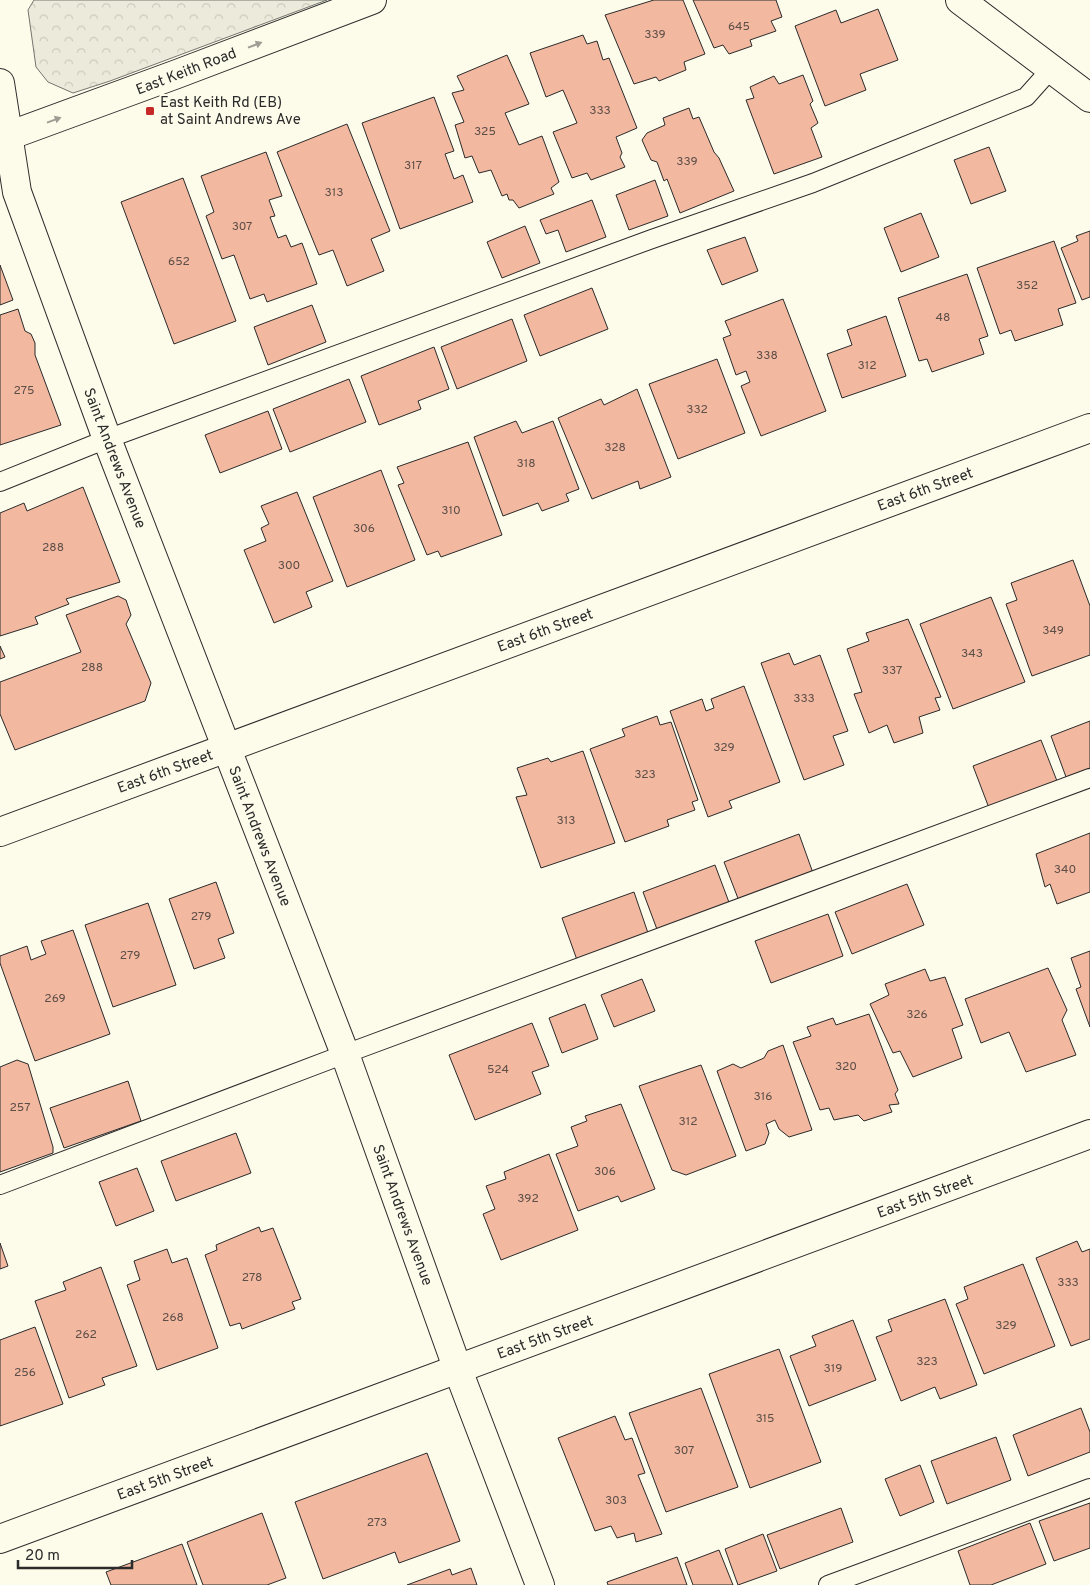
<svg xmlns="http://www.w3.org/2000/svg" width="1090" height="1585" font-family="Overpass,sans-serif">
<defs>
<pattern id="park-crowns" width="20" height="18" patternUnits="userSpaceOnUse" patternTransform="scale(1.25)"><rect width="20" height="18" fill="#ecebdb"/><path d="M2 6a3 3 0 1 1 6 0M12 15a3 3 0 1 1 6 0" fill="none" stroke="#cbcabc"/></pattern>
</defs>
<rect width="100%" height="100%" fill="#fdfbea"/>
<path fill="url(#park-crowns)" stroke="#74746e" d="M34,0H327L110,81L73,93L48,82L36,67L28,10Z"/>
<g fill="#f2b8a0" stroke="#2b2b2b">
<path d="M654,0H683L705,54L684,62L686,70L659,81L656,77L634,84L605,15Z"/>
<path d="M693,0H776L782,17L771,21L776,31L750,40L752,46L729,54L723,45L714,48Z"/>
<path d="M878,9L898,60L860,74L866,90L825,106L795,26L836,10L841,23Z"/>
<path d="M583,35L587,44L597,41L603,60L609,58L637,128L616,137L622,153L620,157L625,167L591,180L587,173L572,178L553,132L577,123L563,90L546,97L530,53Z"/>
<path d="M507,55L529,104L505,113L519,145L542,136L559,182L551,188L554,194L519,208L513,200H509L507,194L502,196L491,170L479,173L472,156L465,158L455,125L464,122L452,93L464,90L457,76Z"/>
<path d="M803,75L813,101L810,104L818,123L811,128L822,157L774,174L746,100L754,98L750,87L774,76L779,84Z"/>
<path d="M434,97L454,151L445,154L454,179L463,175L473,202L400,229L362,123Z"/>
<path d="M689,108L693,119L699,117L714,152L719,158L734,191L680,213L667,179L664,181L657,162L651,160L642,140L647,133L665,125L663,118Z"/>
<path d="M347,124L390,231L371,239L384,271L347,286L333,250L319,255L277,152Z"/>
<path d="M989,147L1006,191L971,204L954,160Z"/>
<path d="M266,152L282,196L269,200L275,216L270,217L278,238L286,235L291,247L302,243L317,284L267,302L264,294L250,299L234,255L222,259L206,216L214,212L201,176Z"/>
<path d="M183,178L236,321L174,344L121,202Z"/>
<path d="M655,180L668,216L629,230L616,195Z"/>
<path d="M592,200L606,237L566,252L558,230L546,234L540,220Z"/>
<path d="M921,213L939,257L901,272L884,228Z"/>
<path d="M525,226L540,263L502,278L487,242Z"/>
<path d="M1090,231V297L1082,300L1061,248L1078,241L1076,236Z"/>
<path d="M745,237L758,271L722,285L707,250Z"/>
<path d="M1054,241L1076,303L1058,309L1063,325L1015,341L1011,330L1000,334L977,268Z"/>
<path d="M0,265L13,300L0,305Z"/>
<path d="M967,274L988,336L979,339L984,354L932,372L927,359L919,361L898,298Z"/>
<path d="M592,288L608,329L540,356L524,315Z"/>
<path d="M783,299L826,411L761,436L741,386L750,382L746,371L736,375L723,338L731,335L725,321Z"/>
<path d="M312,305L326,342L268,365L254,327Z"/>
<path d="M18,309L25,331L31,334L35,343V355L61,425L0,445V315Z"/>
<path d="M886,316L906,376L842,398L827,354L852,345L847,330Z"/>
<path d="M512,319L527,361L457,389L441,347Z"/>
<path d="M434,347L449,389L418,401L421,409L379,425L361,376Z"/>
<path d="M717,359L745,433L678,459L649,384Z"/>
<path d="M349,379L366,422L290,452L273,409Z"/>
<path d="M637,389L671,477L640,489L638,481L592,499L558,418L601,399L604,405Z"/>
<path d="M268,411L282,449L220,473L205,435Z"/>
<path d="M516,421L522,433L553,421L579,489L566,494L569,501L542,511L538,503L503,516L474,437Z"/>
<path d="M468,442L502,535L441,557L438,551L427,555L398,485L404,483L397,467Z"/>
<path d="M381,470L415,560L347,587L313,497Z"/>
<path d="M83,487L120,582L66,599L69,604L35,617L38,624L0,636V513L24,503L27,511Z"/>
<path d="M297,492L333,581L306,592L312,607L274,623L244,550L266,541L261,528L269,524L261,506Z"/>
<path d="M1073,560L1090,606V655L1032,676L1006,604L1017,600L1011,583Z"/>
<path d="M118,596L126,600L131,615L126,624L151,683L145,701L15,750L0,714V682L81,652L66,615Z"/>
<path d="M991,597L1025,682L953,709L920,624Z"/>
<path d="M908,619L941,697L935,698L940,710L919,717L923,733L894,743L887,725L869,733L854,694L862,692L847,649L869,641L866,633Z"/>
<path d="M0,646L5,657L0,659Z"/>
<path d="M789,653L794,665L820,655L848,731L833,736L844,765L804,780L761,663Z"/>
<path d="M744,686L780,782L729,801L732,808L708,817L670,711L702,699L706,711L714,708L711,699Z"/>
<path d="M657,716L660,725L671,722L698,800L692,802L695,810L667,820L669,826L625,842L590,749L625,736L622,729Z"/>
<path d="M1090,721V768L1066,777L1051,736Z"/>
<path d="M1041,740L1057,781L989,808L973,766Z"/>
<path d="M583,751L615,843L541,868L516,797L527,795L517,768L548,758L551,762Z"/>
<path d="M1090,833V892L1057,904L1050,884L1045,887L1036,854Z"/>
<path d="M799,834L813,873L739,901L724,862Z"/>
<path d="M715,865L730,905L658,932L643,892Z"/>
<path d="M216,882L234,933L218,939L225,958L194,969L169,899Z"/>
<path d="M907,884L924,925L852,954L835,912Z"/>
<path d="M634,892L648,933L577,960L562,918Z"/>
<path d="M148,903L176,985L113,1007L85,925Z"/>
<path d="M828,914L843,956L771,983L755,941Z"/>
<path d="M73,930L110,1034L35,1061L0,963V956L27,946L31,960L46,954L41,941Z"/>
<path d="M1090,951V1027L1076,989L1081,987L1071,958Z"/>
<path d="M1048,968L1067,1010L1062,1020L1076,1055L1026,1072L1009,1032L981,1043L965,999Z"/>
<path d="M925,969L930,981L945,977L963,1025L952,1029L962,1058L913,1077L900,1051L893,1053L870,1004L889,995L885,984Z"/>
<path d="M642,979L655,1011L614,1027L601,995Z"/>
<path d="M585,1004L598,1039L562,1053L549,1018Z"/>
<path d="M869,1014L898,1090L895,1094L899,1104L889,1105L892,1112L864,1121L858,1115L834,1120L829,1108L820,1110L793,1042L811,1036L807,1027L833,1018L836,1025Z"/>
<path d="M532,1023L549,1066L532,1072L541,1094L475,1120L449,1055Z"/>
<path d="M783,1045L812,1130L789,1137L779,1129L775,1120L766,1124L769,1133L765,1144L746,1151L717,1071L733,1064L741,1068L764,1058L768,1051Z"/>
<path d="M17,1060L28,1064L53,1147V1153L0,1172V1067Z"/>
<path d="M701,1065L736,1156L686,1175L672,1170L639,1086Z"/>
<path d="M128,1081L141,1121L64,1148L50,1108Z"/>
<path d="M621,1104L655,1189L621,1202L618,1196L578,1211L556,1154L578,1146L571,1127L587,1121L585,1116Z"/>
<path d="M236,1133L251,1173L176,1201L161,1161Z"/>
<path d="M549,1154L578,1230L501,1260L483,1214L495,1209L486,1186L506,1179L504,1172Z"/>
<path d="M137,1168L154,1211L116,1226L99,1182Z"/>
<path d="M259,1227L261,1232L273,1228L301,1299L292,1302L295,1309L242,1329L240,1323L230,1326L205,1255L217,1250L216,1245Z"/>
<path d="M1077,1241L1082,1252L1090,1249V1339L1071,1346L1036,1258Z"/>
<path d="M0,1243L8,1266L0,1269Z"/>
<path d="M167,1249L172,1263L187,1258L218,1348L157,1370L127,1285L140,1280L134,1261Z"/>
<path d="M1023,1264L1055,1346L984,1374L956,1304L968,1299L964,1287Z"/>
<path d="M101,1267L137,1366L102,1378L105,1385L69,1398L35,1301L66,1290L63,1282Z"/>
<path d="M945,1299L977,1385L940,1399L935,1387L901,1401L876,1337L892,1331L888,1320Z"/>
<path d="M853,1320L876,1380L809,1406L790,1356L816,1346L812,1336Z"/>
<path d="M35,1327L63,1404L0,1426V1340Z"/>
<path d="M779,1349L821,1462L750,1488L709,1374Z"/>
<path d="M701,1388L738,1487L666,1512L629,1413Z"/>
<path d="M1081,1408L1090,1432V1452L1028,1476L1013,1435Z"/>
<path d="M615,1416L625,1440L632,1438L645,1473L638,1475L662,1534L636,1542L634,1533L617,1538L611,1526L595,1531L558,1438Z"/>
<path d="M996,1437L1011,1480L947,1504L931,1461Z"/>
<path d="M427,1453L460,1541L399,1563L395,1552L323,1579L295,1502Z"/>
<path d="M920,1465L934,1502L900,1516L885,1479Z"/>
<path d="M1090,1503V1548L1054,1561L1039,1521Z"/>
<path d="M841,1508L853,1542L780,1569L767,1535Z"/>
<path d="M262,1513L286,1578L267,1585H203L187,1542Z"/>
<path d="M1030,1523L1046,1564L991,1585H970L958,1551Z"/>
<path d="M763,1534L777,1571L738,1585L725,1549Z"/>
<path d="M182,1544L197,1585H111L106,1572Z"/>
<path d="M719,1550L733,1585H693L685,1563Z"/>
<path d="M677,1557L687,1585H608L607,1582Z"/>
<path d="M471,1568L477,1585H407L450,1569L452,1575Z"/>
</g>
<g fill="none" stroke-linecap="round" stroke-linejoin="round">
<defs>
<g id="lane">
<path d="M0,482L107,439L652,239L813,183L1026,97L1051,69"/>
<path d="M0,1185L345,1054L1090,778"/>
<path d="M828,1585L1090,1488"/>
</g>
<g id="street">
<path d="M960,0L1090,98"/>
<path d="M0,83L17,192L107,439L345,1054L458,1370L540,1585"/>
<path d="M0,832L1090,428"/>
<path d="M0,1539L1090,1134"/>
</g>
<path id="secondary" d="M0,139L177,74L372,0"/>
</defs>
<use href="#lane" stroke="#2b2b2b" stroke-width="20"/>
<use href="#street" stroke="#2b2b2b" stroke-width="30"/>
<use href="#secondary" stroke="#2b2b2b" stroke-width="30"/>
<use href="#lane" stroke="#fdfbea" stroke-width="18"/>
<use href="#street" stroke="#fdfbea" stroke-width="28"/>
<use href="#secondary" stroke="#fdfbea" stroke-width="28"/>
</g>
<defs><path id="oneway-solid" d="M-6-.8H1V-3.2L6.5 0L1 3.2V.8H-6Z" transform="scale(1.25)"/></defs>
<g fill="#9e9d94">
<use href="#oneway-solid" transform="translate(255 45) rotate(-21)"/>
<use href="#oneway-solid" transform="translate(54 120) rotate(-20)"/>
</g>
<rect fill="#c62828" stroke="#fdfbea" stroke-width="2" x="145" y="106" width="10" height="10" rx="2.5"/>
<g text-anchor="middle" stroke-width="4" stroke-linejoin="round" paint-order="stroke">
<g font-size="12" fill="#5d4e48">
<text x="739" y="30">645</text>
<text x="655" y="38">339</text>
<text x="600" y="114">333</text>
<text x="485" y="135">325</text>
<text x="687" y="165">339</text>
<text x="413" y="169">317</text>
<text x="334" y="196">313</text>
<text x="242" y="230">307</text>
<text x="179" y="265">652</text>
<text x="1027" y="289">352</text>
<text x="943" y="321">48</text>
<text x="767" y="359">338</text>
<text x="867" y="369">312</text>
<text x="24" y="394">275</text>
<text x="697" y="413">332</text>
<text x="615" y="451">328</text>
<text x="526" y="467">318</text>
<text x="451" y="514">310</text>
<text x="364" y="532">306</text>
<text x="53" y="551">288</text>
<text x="289" y="569">300</text>
<text x="1053" y="634">349</text>
<text x="972" y="657">343</text>
<text x="92" y="671">288</text>
<text x="892" y="674">337</text>
<text x="804" y="702">333</text>
<text x="724" y="751">329</text>
<text x="645" y="778">323</text>
<text x="566" y="824">313</text>
<text x="1065" y="873">340</text>
<text x="201" y="920">279</text>
<text x="130" y="959">279</text>
<text x="55" y="1002">269</text>
<text x="917" y="1018">326</text>
<text x="846" y="1070">320</text>
<text x="498" y="1073">524</text>
<text x="763" y="1100">316</text>
<text x="20" y="1111">257</text>
<text x="688" y="1125">312</text>
<text x="605" y="1175">306</text>
<text x="528" y="1202">392</text>
<text x="252" y="1281">278</text>
<text x="1068" y="1286">333</text>
<text x="173" y="1321">268</text>
<text x="1006" y="1329">329</text>
<text x="86" y="1338">262</text>
<text x="927" y="1365">323</text>
<text x="833" y="1372">319</text>
<text x="25" y="1376">256</text>
<text x="765" y="1422">315</text>
<text x="684" y="1454">307</text>
<text x="616" y="1504">303</text>
<text x="377" y="1526">273</text>
</g>
<g font-size="15" fill="#2b2b2b" stroke="#fdfbea">
<text transform="translate(186 71) rotate(-21)" y="5">East Keith Road</text>
<text transform="translate(115 458) rotate(69)" y="5">Saint Andrews Avenue</text>
<text transform="translate(925 489) rotate(-20)" y="5">East 6th Street</text>
<text transform="translate(545 630) rotate(-20)" y="5">East 6th Street</text>
<text transform="translate(165 771) rotate(-20)" y="5">East 6th Street</text>
<text transform="translate(260 836) rotate(69)" y="5">Saint Andrews Avenue</text>
<text transform="translate(925 1196) rotate(-20)" y="5">East 5th Street</text>
<text transform="translate(403 1215) rotate(70)" y="5">Saint Andrews Avenue</text>
<text transform="translate(545 1337) rotate(-20)" y="5">East 5th Street</text>
<text transform="translate(165 1478) rotate(-20)" y="5">East 5th Street</text>
</g>
<g font-size="15" fill="#2b2b2b" stroke="#fdfbea" text-anchor="start">
<text x="160" y="107">East Keith Rd (EB)<tspan x="160" dy="17">at Saint Andrews Ave</tspan></text>
</g>
</g>
<path d="M18 1560v8h114v-8" fill="none" stroke="#2b2b2b" stroke-width="2.5"/>
<text x="25" y="1560" font-size="15" fill="#2b2b2b" stroke="#fdfbea" stroke-width="4" paint-order="stroke">20 m</text>
</svg>
